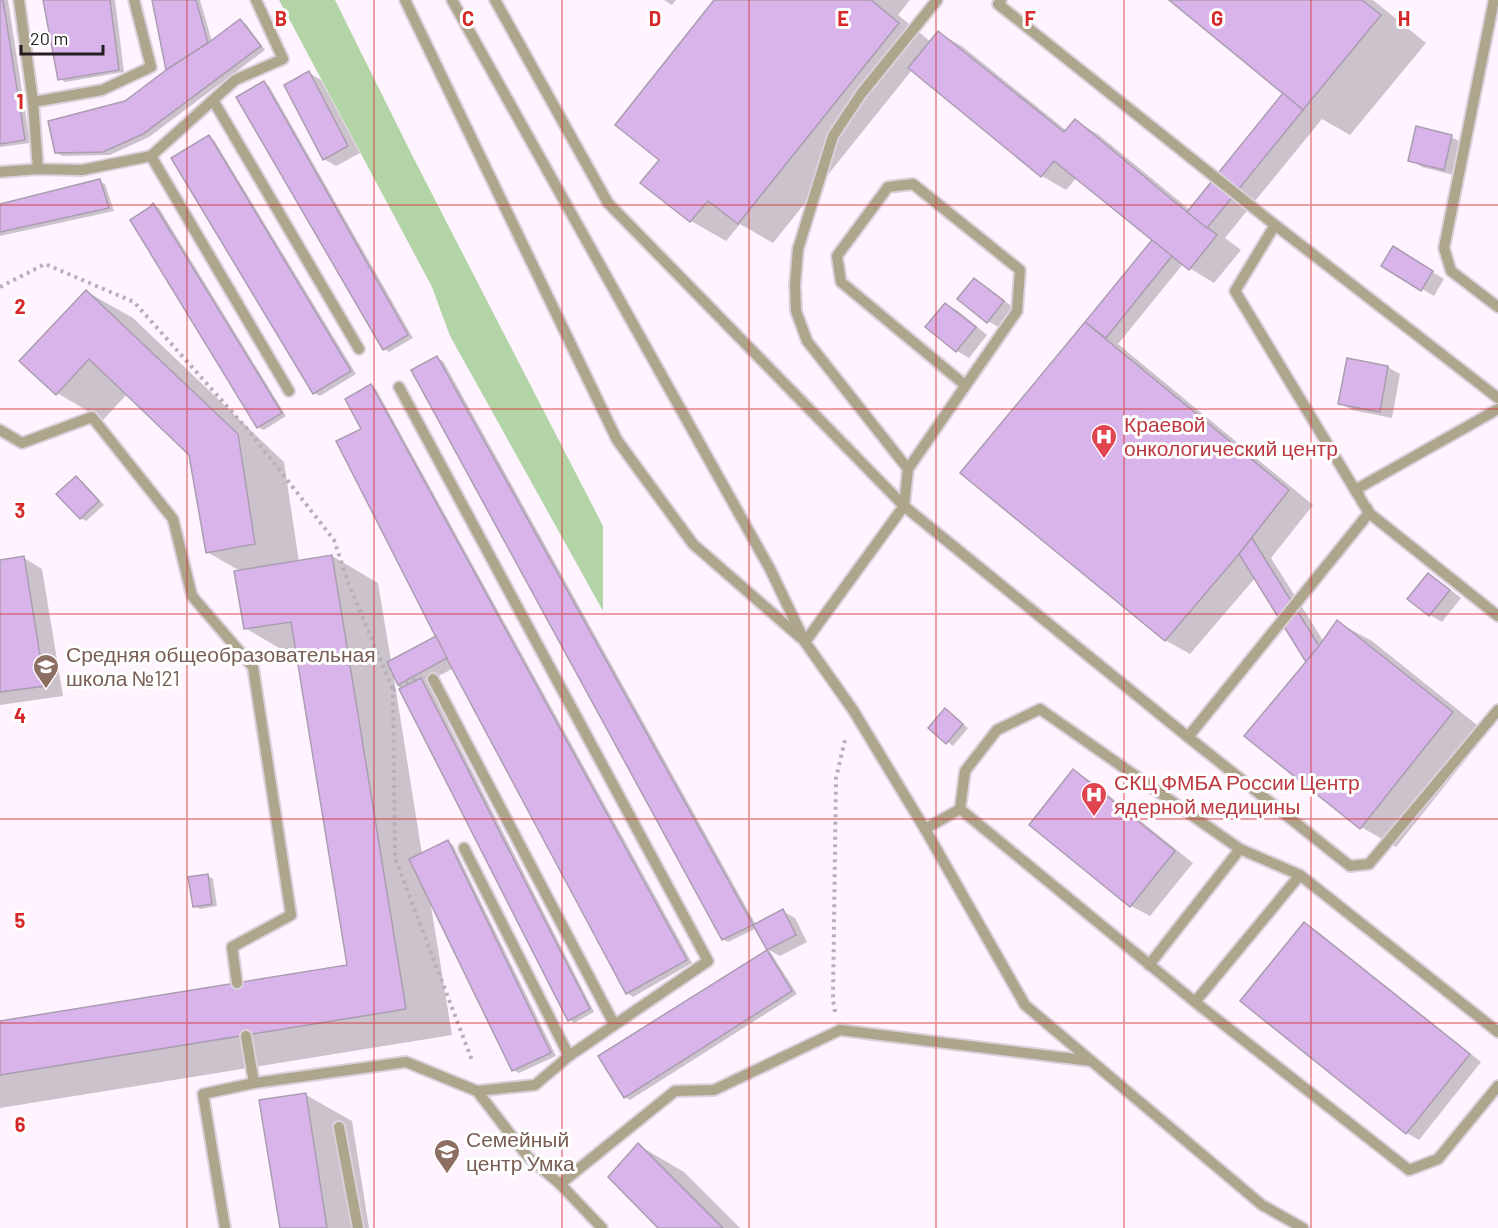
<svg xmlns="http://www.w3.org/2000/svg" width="1498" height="1228" font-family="Barlow,sans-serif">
<rect width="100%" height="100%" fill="#fef3ff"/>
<path fill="#b3d4a7" d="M279,0H335L413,157L603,526V611L450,336L432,287Z"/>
<g fill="#0003">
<path d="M0,0H8L30,143L0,147Z"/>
<path d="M45,0H115L124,72L65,82L60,79Z"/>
<path d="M153,0H200L212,42L240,20L246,24L265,50L149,137L110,155L62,156L56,152L168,71Z"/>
<path d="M664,0H676L672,5Z"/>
<path d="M716,0H910L898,15L931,42L939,33L963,47L1067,131L1075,120L1099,135L1190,210L1285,93L1172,0H1373L1426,43L1350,135L1322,119L1225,238L1241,250L1214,283L1183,264L1118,344L1313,505L1271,558L1324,642L1337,622L1372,641L1487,733L1396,847L1361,827L1308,662L1256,577L1190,654L1165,640L963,473L1154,240L1077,177L1066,190L1042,176L912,70L773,243L740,224L726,241L691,221L642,182L661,159Z"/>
<path d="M309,73L321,80L360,153L336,166L324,159Z"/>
<path d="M264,83L269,86L413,338L389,352L384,348Z"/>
<path d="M209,137L214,140L356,374L320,396L314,393Z"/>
<path d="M1451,137L1464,144L1457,176L1422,167L1410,160Z"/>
<path d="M99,181L105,184L114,211L0,236V205Z"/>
<path d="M154,205L159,208L286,416L264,430L258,427Z"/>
<path d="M1394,248L1444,279L1434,296L1383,266Z"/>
<path d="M974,280L987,287L1015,309L1000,328L988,321Z"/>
<path d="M87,292L133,318L284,462L299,562L332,556L378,583L391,661L438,637L363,430L371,386L376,389L692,963L633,997L627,993L454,668L427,682L594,1012L574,1023L569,1019L406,687L399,684L393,672L422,854L448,842L453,845L556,1056L519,1073L513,1070L430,900L452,1035L0,1108V1022L349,966L298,654L291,655L245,628L240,571L207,552L190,454L127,394L103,420L57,393Z"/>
<path d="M946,304L958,311L987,335L969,358L957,351Z"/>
<path d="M437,358L443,361L756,925L782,911L795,918L807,942L780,956L769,950L797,994L630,1100L625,1097L600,1057L769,951L757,928L728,942L723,939Z"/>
<path d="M1348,359L1388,367L1400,374L1392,418L1352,410L1340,403Z"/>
<path d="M76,478L82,481L104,505L86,521L80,518Z"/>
<path d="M24,558L42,569L63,696L0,705V562Z"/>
<path d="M1428,575L1440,582L1461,598L1442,622L1430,615L1409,599Z"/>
<path d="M950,713L968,728L953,746L930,728Z"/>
<path d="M1074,771L1092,782L1193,863L1150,916L1131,906L1031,825Z"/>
<path d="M208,876L213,879L217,906L200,909L194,906Z"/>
<path d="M1304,924L1317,931L1481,1062L1419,1140L1407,1133L1243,1001Z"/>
<path d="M306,1095L352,1121L369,1228H281Z"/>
<path d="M638,1145L684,1172L740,1228H660Z"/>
</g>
<g fill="#d9b4ea" stroke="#aa9db1" stroke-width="1.5">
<path d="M0,0H3L25,140L0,144Z"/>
<path d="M43,0H110L119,70L58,80Z"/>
<path d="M152,0H196L208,43L166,70Z"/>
<path d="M714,0H871L899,23L738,224L708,201L690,222L640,183L659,160L615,125Z"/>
<path d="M1169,0H1362L1381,15L1303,110Z"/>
<path d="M240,19L261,46L143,134L103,152L55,153L48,121L125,101L166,70L208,43Z"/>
<path d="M938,31L1064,132L1075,119L1187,212L1217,235L1189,270L1054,161L1041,177L908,68Z"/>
<path d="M309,71L348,146L323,160L284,85Z"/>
<path d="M264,81L408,335L383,350L236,97Z"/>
<path d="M1283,93L1303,110L1207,228L1187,212Z"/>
<path d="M1416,126L1452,135L1444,170L1408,161Z"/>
<path d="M209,135L351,371L313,394L171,158Z"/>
<path d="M100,179L109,208L0,232V204Z"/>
<path d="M153,203L282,413L257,428L130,220L150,207Z"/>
<path d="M1152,240L1172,256L1106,338L1085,322Z"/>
<path d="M1393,246L1433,271L1421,291L1381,266Z"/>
<path d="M974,278L1004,301L987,323L957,299Z"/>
<path d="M86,290L238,434L255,544L206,553L189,455L89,359L56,395L19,361Z"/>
<path d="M945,303L976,327L956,352L925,327Z"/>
<path d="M1085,322L1289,490L1239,554L1165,641L960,473Z"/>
<path d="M437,356L753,925L722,940L411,370Z"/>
<path d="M1347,358L1388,366L1380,412L1338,404Z"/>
<path d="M371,384L687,960L626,994L448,661L336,441L361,429L345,399Z"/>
<path d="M76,476L99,501L80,519L56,494Z"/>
<path d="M1252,538L1319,646L1306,662L1239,554Z"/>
<path d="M332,555L406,1009L0,1075V1021L347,965L291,622L244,629L234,571Z"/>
<path d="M24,556L45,686L0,692V560Z"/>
<path d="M1428,573L1450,590L1429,616L1407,599Z"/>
<path d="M1337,620L1453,712L1360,829L1244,736L1319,646Z"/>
<path d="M436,636L447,658L398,685L387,662Z"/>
<path d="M421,678L590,1009L568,1021L399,689Z"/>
<path d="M945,708L963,724L946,744L928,728Z"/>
<path d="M1073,769L1175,851L1130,907L1029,825Z"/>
<path d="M448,840L551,1053L512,1071L409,859Z"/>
<path d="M208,874L212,904L193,907L188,877Z"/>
<path d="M783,909L796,935L767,950L753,925Z"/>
<path d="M1304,922L1470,1054L1406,1134L1240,1001Z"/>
<path d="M767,950L792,991L624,1098L598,1056Z"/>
<path d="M306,1093L327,1228H280L259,1100Z"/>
<path d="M638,1143L723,1228H658L608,1177Z"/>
</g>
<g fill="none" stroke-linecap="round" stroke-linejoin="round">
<defs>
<g id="lane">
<path d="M19,0L33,102L38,169"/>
<path d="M405,0L617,440L693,544L802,639"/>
<path d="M452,0L770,569L805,642L853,710L925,829L1025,1005L1262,1205L1303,1228"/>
<path d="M495,0L608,203L904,506L1188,737L1350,866L1369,864L1498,710"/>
<path d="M1001,0L998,4L1275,225L1498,398"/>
<path d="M1494,0L1444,248L1451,271L1498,307"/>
<path d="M213,100L235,80L283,59L256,0"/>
<path d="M33,102L102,90L151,67L134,0"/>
<path d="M151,156L213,100L359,349"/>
<path d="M0,172L38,169L82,170L151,156L289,391"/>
<path d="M1275,225L1235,291L1369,513L1498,616"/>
<path d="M399,387L708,961L569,1056L535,1085L477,1091"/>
<path d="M0,430L22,443L92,417L173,519L192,596L253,667L291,915L232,947L237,983"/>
<path d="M908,469L807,341L796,311L795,285L798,249L833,136L861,94L937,0"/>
<path d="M1359,495L1355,490L1498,409"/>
<path d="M805,642L904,506L908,469L1017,311L1020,270L913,184L888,187L837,256L841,282L965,385"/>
<path d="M433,679L614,1024"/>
<path d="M1188,737L1369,513L1367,508"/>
<path d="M960,809L1195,1002L1409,1170L1438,1159L1498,1086"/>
<path d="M925,829L960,809L965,771L997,730L1040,709L1240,849L1300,875L1498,1032"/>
<path d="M464,848L569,1056"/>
<path d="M1149,965L1240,849"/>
<path d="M1195,1002L1300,875"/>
<path d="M246,1036L254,1083"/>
<path d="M339,1127L358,1228"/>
<path d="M560,1184L675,1091L714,1090L840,1030L1091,1061"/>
<path d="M225,1228L203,1094L254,1083L406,1062L477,1091L528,1157L560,1184L602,1228"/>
</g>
</defs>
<use href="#lane" stroke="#dbd1dc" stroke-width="14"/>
<g stroke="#b8aeb9" stroke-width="4" stroke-dasharray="3 4.5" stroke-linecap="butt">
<path d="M0,287L45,264L134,302L249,431L334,540L348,582L393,690"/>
<path d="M415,678L393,690L395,858L473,1063"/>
<path d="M835,1012L833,1000L836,778L846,736"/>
</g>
<use href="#lane" stroke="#aea68c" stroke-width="10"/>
</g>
<path fill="none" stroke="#d62828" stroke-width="1.5" stroke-opacity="0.55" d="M187,0V1228M374,0V1228M562,0V1228M749,0V1228M936,0V1228M1124,0V1228M1311,0V1228M0,205H1498M0,409H1498M0,614H1498M0,819H1498M0,1023H1498"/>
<defs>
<symbol id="hospital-pin" viewBox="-11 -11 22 30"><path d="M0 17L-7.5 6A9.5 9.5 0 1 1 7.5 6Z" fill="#e0444e" stroke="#fff"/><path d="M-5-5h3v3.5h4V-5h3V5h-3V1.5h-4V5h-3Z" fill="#fff"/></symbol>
<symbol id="school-pin" viewBox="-11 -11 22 30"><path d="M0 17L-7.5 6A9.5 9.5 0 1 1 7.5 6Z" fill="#8d6e63" stroke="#fff"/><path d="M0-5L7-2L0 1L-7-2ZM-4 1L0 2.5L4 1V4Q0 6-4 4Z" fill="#fff"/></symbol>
</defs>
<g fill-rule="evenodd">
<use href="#hospital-pin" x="1089" y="422" width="30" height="40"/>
<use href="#school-pin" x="31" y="652" width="30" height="40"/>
<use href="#hospital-pin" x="1079" y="780" width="30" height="40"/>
<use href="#school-pin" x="432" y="1137" width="30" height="40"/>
</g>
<g text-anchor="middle" stroke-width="6" stroke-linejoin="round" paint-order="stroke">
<g font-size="21" fill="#be3a42" stroke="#fff" text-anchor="start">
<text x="1124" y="432">Краевой<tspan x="1124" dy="24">онкологический центр</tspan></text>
<text x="1114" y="790">СКЦ ФМБА России Центр<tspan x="1114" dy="24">ядерной медицины</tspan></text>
</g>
<g font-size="21" fill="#785e54" stroke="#fff" text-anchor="start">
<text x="66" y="662">Средняя общеобразовательная<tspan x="66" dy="24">школа №121</tspan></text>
<text x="466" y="1147">Семейный<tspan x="466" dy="24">центр Умка</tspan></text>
</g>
</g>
<g font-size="20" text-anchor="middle" font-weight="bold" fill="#d62828" stroke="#fff" stroke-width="6" stroke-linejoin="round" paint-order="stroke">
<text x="281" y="26">B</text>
<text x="468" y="26">C</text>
<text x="655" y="26">D</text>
<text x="843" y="26">E</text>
<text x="1030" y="26">F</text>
<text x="1217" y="26">G</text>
<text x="1404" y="26">H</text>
<text x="20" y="109">1</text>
<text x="20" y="314">2</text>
<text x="20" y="518">3</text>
<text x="20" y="723">4</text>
<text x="20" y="928">5</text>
<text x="20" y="1132">6</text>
</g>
<path d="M21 45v9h82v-9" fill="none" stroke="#231c23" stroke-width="3"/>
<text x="30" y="45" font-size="18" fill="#231c23" stroke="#ffffff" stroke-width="4.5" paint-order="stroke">20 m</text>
</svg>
